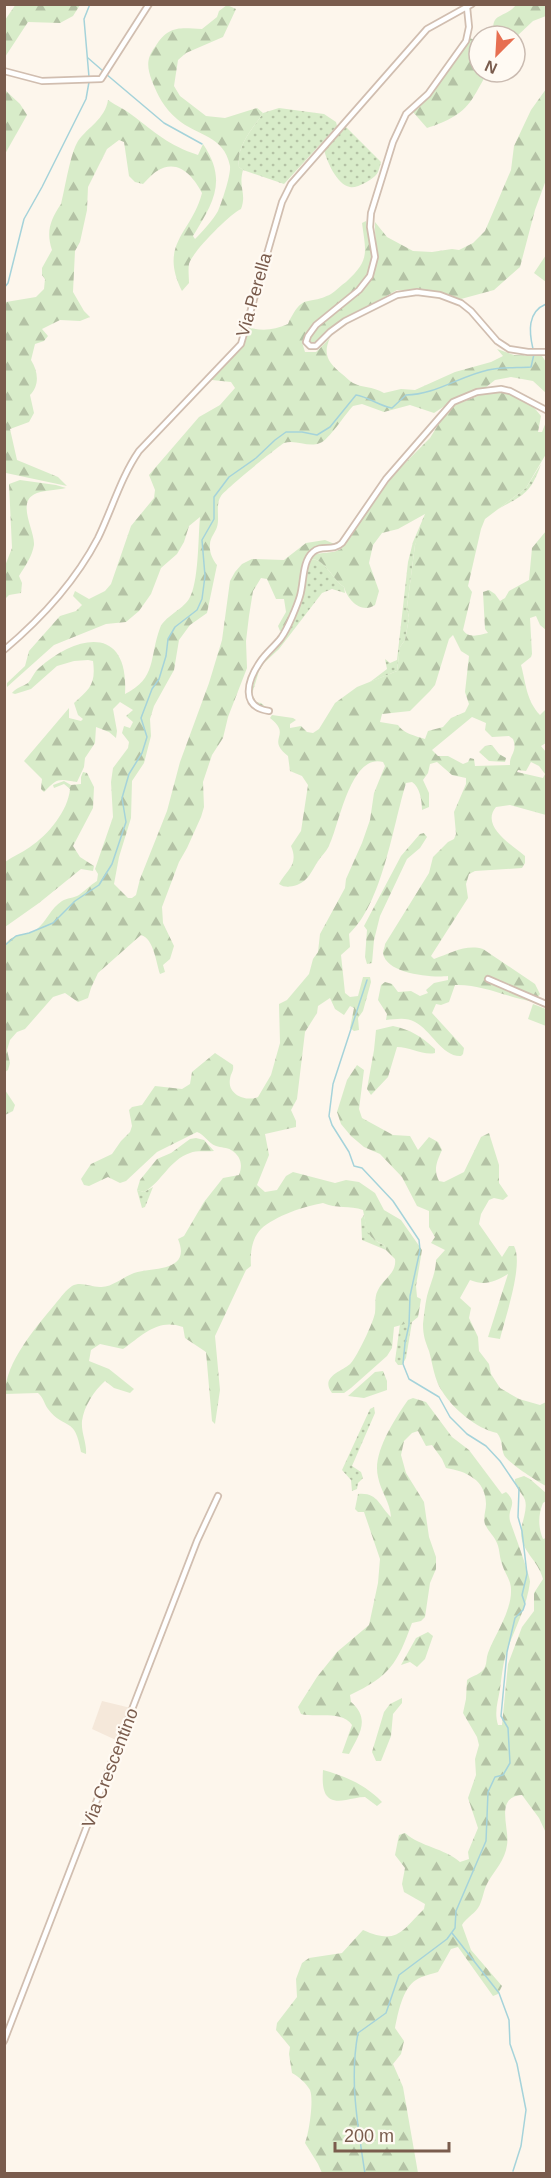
<svg xmlns="http://www.w3.org/2000/svg" width="551" height="2178" font-family="Helvetica,sans-serif">
<defs>
<pattern id="grass-dots" width="8" height="8" patternUnits="userSpaceOnUse" patternTransform="scale(1.5)"><rect width="8" height="8" fill="#d8ecc9"/><path d="M2 2h.1M6 6h.1" fill="none" stroke="#b4c2a5" stroke-width="1.8" stroke-linecap="round"/></pattern>
<pattern id="forest-firs" width="22" height="20" patternUnits="userSpaceOnUse" patternTransform="scale(1.5)"><rect width="22" height="20" fill="#d8ecc9"/><path d="M5 1l3.5 6h-7zM16 11l3.5 6h-7z" fill="#b4c2a5"/></pattern>
</defs>
<rect width="100%" height="100%" fill="#fdf6ec"/>
<path fill="#f5e8da" d="M102,1701L131,1708L118,1741L92,1729Z"/>
<g fill="url(#grass-dots)">
<path d="M279,108L324,114L336,122L337,126L284,184L243,170L239,167C236,146 252,130 263,113Z"/>
<path d="M344,125L381,162C380,165 379,172 376,175C372,180 356,189 350,187C337,185 326,160 324,149Z"/>
<path d="M541,464C531,493 524,495 498,509L526,488Z"/>
<path d="M425,514L422,529L415,545L407,607L409,618L405,640L400,647L397,671L370,682L387,669L385,659L390,663L397,660L408,562L413,542Z"/>
<path d="M310,559C326,559 331,578 344,587L345,593L332,589L322,593L279,649L264,663L259,671L252,694L256,702L261,703L267,708L255,705L250,694L260,664L288,629Z"/>
<path d="M153,1187L145,1207L142,1208L137,1190L144,1192Z"/>
<path d="M364,1215C368,1233 367,1237 384,1245L386,1250L362,1240L361,1219Z"/>
<path d="M412,1322L406,1358L402,1365H398L395,1361L400,1324Z"/>
<path d="M374,1407L375,1413L352,1466L361,1472L363,1478L358,1483L357,1489L352,1491L351,1480L342,1470L370,1409Z"/>
</g>
<g fill="url(#forest-firs)" fill-rule="evenodd">
<path d="M16,4H80V5L73,16L60,23L28,22L5,57V20Z"/>
<path d="M227,5L236,9L223,37L186,53L178,60L174,86L180,96L206,116L225,118L257,108L263,113C252,130 236,146 239,167L243,170C238,188 247,193 241,209C230,214 192,252 189,264C188,270 189,277 189,283L182,291C158,243 192,233 202,193C193,176 178,158 157,171C152,174 147,180 143,184L135,182L129,176L124,142L119,140L107,149L88,187L87,210L80,242L75,251L73,292L84,311L90,317L80,321L60,320L42,329L48,336L44,341L35,344L31,360C38,371 40,385 30,395L34,413L29,422L10,429L17,460L58,477L67,486L6,473L5,307L6,302L36,297L44,289L45,279L42,275V268L52,250C46,232 50,220 61,204C65,189 70,154 78,141C88,127 105,119 108,100C116,106 125,109 132,115C156,133 168,145 198,155L203,144C228,181 213,203 193,236L195,239C202,232 213,220 218,211C222,202 231,175 230,166C224,135 197,136 177,119C164,108 158,96 152,81C147,67 146,59 155,47C169,25 179,28 202,29L217,17L219,11Z"/>
<path d="M516,5H546V16L533,21L515,38L493,36C494,31 492,24 495,20C498,15 509,14 516,5Z"/>
<path d="M469,38L479,41V72H489C482,80 480,87 474,96C464,114 446,122 427,128L413,112Z"/>
<path d="M546,89V180L535,210L520,267L494,290L461,299L437,292L397,290L327,330L316,342L312,343L309,341C312,317 360,302 372,278C381,260 374,241 375,222L387,237L413,251L432,252L452,249L459,250L473,243L485,231L511,170L514,146L531,110Z"/>
<path d="M5,90L20,104L27,115L5,154Z"/>
<path d="M366,221L373,266L366,278L352,293L313,325L302,342L305,352H316L330,338C322,355 329,363 342,374C345,376 349,381 353,383C362,388 372,386 384,393L401,389L415,390L455,372L491,362L503,356L497,349L514,355L542,356L546,362V393L533,381L511,377L495,380L485,388L463,394L434,413L410,405L384,412L362,404L353,406C345,414 329,440 320,443C308,448 296,439 284,443C280,445 223,491 221,496C215,505 220,517 217,527C215,533 210,538 210,544C209,551 212,559 217,565L207,613L190,625L179,640L174,670L154,706L150,719L151,736L144,763L132,781L131,818L119,857L114,884L128,898H132L136,895L140,879L167,811L180,762L209,683L222,640L230,581L235,572L242,564L252,559L284,560L306,543L325,540L337,545C329,546 315,546 309,553C300,564 302,582 298,595C295,608 289,619 283,631H280L278,626L286,612L284,599H276L267,579L261,578L253,591L249,616L246,641L247,668L228,717L223,738L212,755L203,782L204,807L201,817L187,848L179,862L162,907L163,923L174,946L170,959L163,965L165,972L160,974C156,962 154,939 141,935L98,973L91,988L88,998L78,1002L65,993L53,997L25,1029L17,1032L10,1040L7,1050L10,1063L8,1070L5,1072V944C19,929 26,938 37,929C46,922 51,908 62,901C67,898 74,898 79,895C86,890 90,885 97,881L98,874L95,869L113,817L111,782L113,768L128,748L129,742L122,733L124,726L130,728L133,722L126,716L133,710L120,702L113,709L117,731L116,738L109,732L96,727L95,743L85,758L84,767L77,782C59,779 58,777 44,792L41,789L42,779L24,761L69,708V718L81,721L83,719L78,715L74,703C90,689 96,684 93,661L88,660L74,661L57,666L31,689L15,694L12,693C17,687 22,687 28,683C32,679 34,672 39,668C78,634 129,625 125,694C157,678 149,658 160,628C164,617 182,610 189,599C199,583 198,537 200,517L189,526L184,542L177,554L161,568L151,594L139,611L126,622L106,624L54,645L7,687V683L25,666L29,651L60,616L76,611L82,605L73,596L75,591L89,599L105,591L111,584L131,526L154,498L155,490L149,475L199,417L220,405L235,388L231,382L212,380V378L244,342L250,328C264,331 274,330 288,324C304,291 306,307 331,294C336,291 341,285 346,282C370,260 366,253 362,223Z"/>
<path d="M503,391C519,395 532,403 541,416L538,432H542L546,422V454L526,488L485,519L481,529L468,586L472,592L463,630C469,639 479,635 488,633L485,629L483,592L489,590L495,594L500,601L505,598L509,591L529,580L532,548L546,531V630L540,625L536,616L530,618L532,654L531,657L521,665C526,683 526,700 540,715L546,709V743L541,746L546,752V815L510,805L496,807C480,826 512,845 525,856V863L522,868L475,871L469,874L466,884L468,898L431,956L434,959C451,953 466,944 483,949L535,984L540,994L535,1002C508,998 483,984 455,985L449,1002L441,1005L436,1004L432,1013L464,1048L463,1054L461,1056C442,1057 431,1030 415,1022C407,1017 396,1019 386,1020L387,1014L378,1000L381,985L385,982L392,984L398,992L411,991L420,996L428,993L426,990L434,983L448,980V976C432,978 386,974 383,953C383,950 385,947 385,944L429,873L433,857L448,842L454,839L456,834L454,812L466,784V778L452,775L437,762L430,764L428,773L423,780L429,793V807L422,810C422,801 420,787 412,782L406,783C393,826 382,904 349,934L350,947L341,955L345,993L350,997L358,996L363,977H370L371,982L363,1011L358,1018L359,1030L354,1031L350,1028L354,1008L350,1006L344,1015L335,1009L330,998L318,1006L317,1013L305,1032L297,1099L291,1110L296,1121V1127L265,1134L269,1155L257,1185L265,1192L277,1190L286,1176L293,1172L335,1183L346,1180L359,1182L375,1193L384,1210L401,1220L422,1250L416,1286L417,1297L421,1299L418,1317L412,1322L394,1327L392,1348L387,1356L351,1388L344,1393H332C319,1376 344,1371 351,1363C358,1355 373,1323 375,1313C376,1305 374,1297 378,1290C384,1278 397,1273 395,1259L386,1250L384,1245C365,1236 367,1230 363,1210C350,1205 336,1209 323,1203C305,1206 275,1216 261,1229C252,1238 250,1253 251,1266L246,1270L215,1336L220,1390L215,1424L212,1421L206,1352L185,1338L183,1327C158,1318 143,1335 123,1349L100,1344L91,1350L89,1361L109,1369L134,1389L130,1393L114,1388L105,1381C94,1391 84,1406 82,1421C81,1433 87,1443 86,1454L81,1452C75,1415 65,1431 48,1409C44,1404 44,1398 38,1393L5,1394C5,1362 37,1326 56,1303C61,1297 66,1290 72,1286C81,1281 90,1287 100,1287C111,1288 123,1277 134,1273C152,1267 192,1273 178,1239L184,1236L204,1202L223,1178L239,1175C243,1165 241,1156 231,1150C227,1147 221,1148 216,1146C208,1143 205,1135 197,1132L157,1152L126,1181L120,1183L108,1177L89,1186L84,1185L81,1179L91,1164L112,1154L121,1141L130,1132L132,1126L129,1110L132,1107L142,1105L155,1086L182,1089L190,1084L192,1072L215,1053L233,1065C234,1072 231,1072 230,1079C227,1095 247,1102 258,1097L271,1075L280,1043L279,1004L287,1000L309,974L313,959L318,952L320,934L345,888L346,879L362,843L370,820L374,793L385,766L383,762C350,753 339,827 329,846C326,852 321,856 318,861C311,872 309,880 297,885C290,887 285,888 279,884C287,869 299,865 291,846L301,831L308,785L302,776L290,771L288,756C265,738 293,736 270,718L272,715L293,718L296,720L290,724V728L301,726L307,732L313,733L319,729L335,703L357,687L397,671L400,647L405,640L409,618L407,607L415,545L425,514L398,529L382,533L373,545L369,563L379,591L375,605C362,614 348,601 344,587C331,578 326,559 310,559L312,555C322,552 332,554 341,549L394,474L430,438L441,420L455,405L483,394ZM453,635L461,651L469,656L465,692L469,704L465,712L451,718L443,727L428,731L425,739C415,736 403,733 398,725L380,722L382,714L410,711L430,691L435,685L449,639ZM472,717L486,723L485,730L492,737L509,736L513,739C518,752 509,755 510,765L475,766L474,759L470,758L468,762L463,764L448,756H438L432,750ZM531,762L539,766L545,774L543,778L517,772L518,770L526,771Z"/>
<path d="M20,480L56,485L66,488C57,490 46,490 37,493C15,501 35,530 34,545C32,557 25,566 19,576L22,583L21,593L9,595L5,599V566L12,548L9,484Z"/>
<path d="M492,745L499,754L506,758L505,762L489,761L479,752L485,746Z"/>
<path d="M83,772L87,773L94,787L93,808L73,846L80,857L94,866L93,871L81,869L39,903L5,927V862C13,856 22,853 30,847C48,835 68,811 70,789L64,784L54,788L53,785L64,781L71,785L81,784V777Z"/>
<path d="M424,833L427,837L420,848L407,859L380,916L374,940L372,963L367,964L365,957L367,930L364,926L401,856L420,834Z"/>
<path d="M393,1026C411,1030 421,1036 435,1049V1053C424,1056 410,1047 397,1047L388,1077L371,1095L367,1089L374,1050L376,1030Z"/>
<path d="M357,1065L364,1070L359,1109L362,1118L393,1135L410,1136L418,1150L429,1137L438,1142L442,1150C437,1161 433,1170 439,1181L444,1182L464,1172L481,1137L489,1133L499,1165V1183L508,1196L503,1200L494,1198L489,1200L481,1214L479,1224L502,1257L509,1246H514C524,1264 505,1318 500,1339L488,1337L508,1274C494,1282 485,1286 470,1280L460,1298L471,1308L469,1318L478,1337L479,1351L489,1364L491,1374L500,1388L519,1399L540,1405L546,1402V1486C538,1482 508,1463 504,1455C501,1448 503,1440 497,1433C477,1429 452,1408 442,1391C434,1379 433,1365 429,1351C425,1341 423,1335 423,1324C424,1315 425,1305 427,1296C430,1284 436,1273 436,1260L445,1250L431,1243L435,1237L429,1227V1211L417,1206L402,1177L380,1154L364,1147L351,1136L341,1124L337,1112L347,1080Z"/>
<path d="M5,1090L15,1105L13,1111L5,1115Z"/>
<path d="M196,1138L204,1140L214,1151C206,1152 197,1150 190,1153C169,1160 162,1182 144,1192L137,1190L140,1180L157,1159L171,1153L190,1139Z"/>
<path d="M383,1371L387,1381V1390L364,1398L348,1396L375,1372Z"/>
<path d="M413,1398L426,1402L452,1437L469,1450L502,1494L506,1492C519,1504 507,1508 510,1521C513,1530 531,1578 530,1582C527,1606 516,1626 508,1648C503,1661 502,1675 500,1689C498,1702 494,1711 498,1725H502L508,1664L522,1627L534,1611V1593L543,1579C538,1560 521,1551 521,1533C521,1523 528,1510 525,1500C522,1492 514,1488 515,1479L524,1476L530,1479L546,1493V1501L543,1503C538,1515 538,1527 543,1539L546,1538V1833L539,1818L522,1795C494,1797 510,1828 507,1845C505,1860 495,1870 488,1882C483,1890 483,1901 478,1908C473,1915 466,1918 462,1925L471,1950L502,1986L498,1994L493,1996L458,1947L451,1949L438,1972C432,1974 422,1976 416,1980C402,1989 398,2014 395,2028L404,2041L401,2054L393,2064L403,2087L418,2173H322L318,2164L305,2143C309,2133 314,2100 310,2090C306,2083 299,2077 292,2073L289,2054L290,2047L276,2030L277,2023L297,1997L296,1979L302,1963L309,1958L342,1953L363,1930C397,1945 401,1932 424,1909L425,1904L404,1892L402,1884L405,1868L395,1855L399,1835L405,1833C421,1847 444,1848 460,1862L469,1859L468,1852L478,1828L468,1798L476,1775L475,1759L479,1745L477,1737L463,1713L466,1699L467,1680C473,1675 481,1675 485,1667C487,1663 486,1658 488,1653C495,1634 512,1611 511,1589C511,1580 504,1572 502,1564C499,1556 500,1548 496,1541C494,1536 489,1532 486,1526C482,1520 486,1511 486,1504C486,1480 466,1471 446,1468L442,1459L432,1445L426,1446L418,1431L412,1433L404,1441L401,1455L406,1473L424,1502L429,1537L436,1557V1569L430,1583L425,1617L421,1621L412,1623C397,1664 390,1676 350,1695L351,1702C371,1719 359,1735 349,1754L342,1753L352,1725C342,1710 317,1718 301,1714L298,1707L317,1677L337,1652L369,1625L378,1583L380,1559L364,1512H358L355,1509L358,1494C378,1492 379,1506 391,1517C390,1502 381,1492 378,1477C372,1453 395,1419 408,1400Z"/>
<path d="M428,1632L433,1636L425,1659L417,1667L410,1662L401,1665L416,1638Z"/>
<path d="M402,1698V1703L393,1714L391,1736L381,1761H376L372,1752L384,1712L390,1704Z"/>
<path d="M323,1770C345,1776 366,1785 382,1802L377,1806L365,1797C358,1797 352,1799 346,1800C322,1805 322,1786 323,1770Z"/>
</g>
<g fill="#d8ecc9">
<path d="M546,255V282L534,273Z"/>
<path d="M533,1004L546,1009V1026L528,1019Z"/>
</g>
<g fill="none" stroke-linecap="round" stroke-linejoin="round">
<g stroke="#a5d3da" stroke-width="1.5">
<path d="M88,58L103,71"/>
<path d="M106,74L164,123L202,144"/>
<path d="M89,77L84,19L90,4"/>
<path d="M4,288L8,283L24,219L42,187L86,99L89,82"/>
<path d="M533,349C529,332 527,312 546,304"/>
<path d="M4,946L16,936L29,933L53,923L75,901L99,885L112,864L126,822L122,798L129,774L142,753L147,737L141,718L152,689L159,679L166,656L168,639L175,627L197,610L202,599L205,576L202,540L214,519V497L229,477L256,458L275,440L286,432H302L317,435L330,427L356,395C369,397 379,406 392,408L406,395C435,395 460,376 488,370C502,367 518,368 531,367L534,354"/>
<path d="M452,1933L499,1993L509,2020L510,2044L517,2064L526,2110L521,2146L513,2171"/>
<path d="M365,2174C358,2126 349,2081 358,2033L386,2013L399,1975L447,1939L455,1928L456,1911L486,1841L488,1792L495,1777L503,1775L510,1763L508,1728L501,1716L507,1652L515,1618L523,1610L525,1604L522,1595L527,1574L522,1531L518,1517L519,1489L500,1461L486,1446L467,1434L450,1417L439,1397L409,1379L403,1364L405,1343L409,1325L410,1296L420,1250L419,1240L393,1201L362,1168L354,1166L349,1152L332,1125L329,1116L333,1084L367,980"/>
</g>
<defs>
<g id="minor">
<path d="M467,7L469,27L466,41L428,94L406,114L393,142L371,213L370,227L375,257L370,276L359,290L316,325L308,336L306,342L310,346H316L330,332L345,321L397,295L417,292L440,295L461,303L471,311L497,341L509,349L528,352H546"/>
<path d="M4,71L42,81L101,79L149,4"/>
<path d="M4,650C42,618 75,582 98,538C112,509 121,477 139,451L241,344L282,202L291,184L427,29L472,4"/>
<path d="M269,711C240,707 247,681 260,662C266,653 275,646 281,638C286,631 289,624 292,617C295,610 298,603 300,596C304,583 302,561 313,552C321,544 333,552 342,543L386,479L453,402L477,392L501,389L510,391L546,410"/>
<path d="M488,979L546,1004"/>
<path d="M4,2041L197,1541L218,1496"/>
</g>
</defs>
<use href="#minor" stroke="#d1beb0" stroke-width="8"/>
<use href="#minor" stroke="#fff" stroke-width="4.5"/>
</g>
<g text-anchor="middle" stroke-width="4.5" stroke-linejoin="round" paint-order="stroke">
<g font-size="18" fill="#7a5c4d" stroke="#fffaf3">
<text transform="translate(254 295) rotate(-74)" y="6">Via Perella</text>
<text transform="translate(110 1768) rotate(-69)" y="6">Via Crescentino</text>
</g>
</g>
<rect width="551" height="2178" fill="none" stroke="#7a5c4d" stroke-width="12"/>
<g transform="translate(497 54) rotate(204)"><circle r="28" fill="#fffaf3" stroke="#cabbb1" stroke-width="1.5"/>
<path d="M0-4.5L10 22L0 15L-10 22Z" fill="#e76f51"/>
<text y="-9" font-size="16" font-weight="bold" text-anchor="middle" fill="#7a5c4d">N</text>
</g>
<path d="M335 2142v9h114v-9" fill="none" stroke="#7a5c4d" stroke-width="3"/>
<text x="344" y="2142" font-size="18" fill="#7a5c4d" stroke="#fffaf3" stroke-width="4.5" paint-order="stroke">200 m</text>
</svg>
